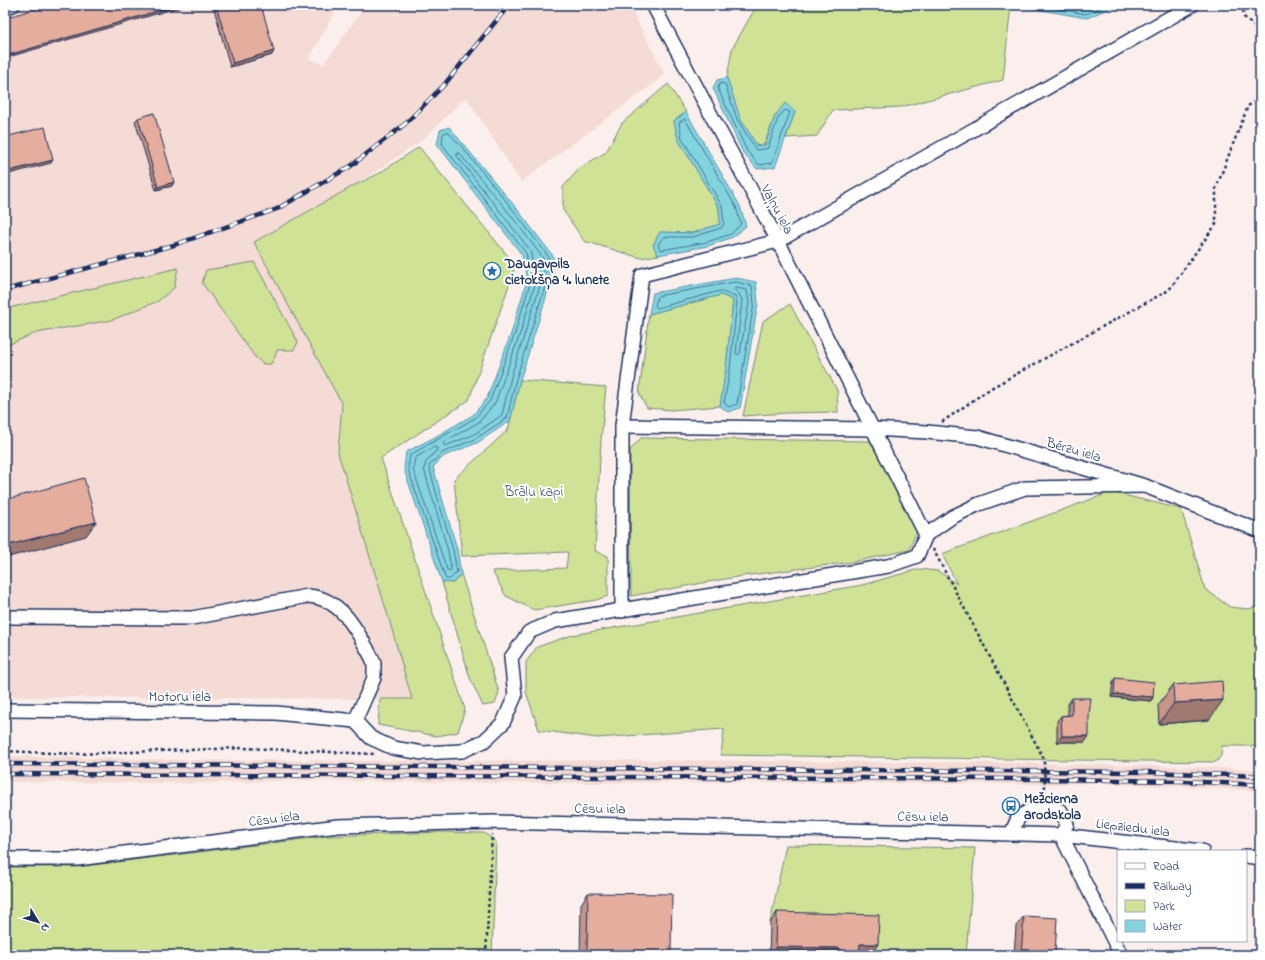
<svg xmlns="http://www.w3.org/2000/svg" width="1265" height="960" font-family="'Indie Flower',sans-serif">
<rect width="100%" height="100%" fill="#faefec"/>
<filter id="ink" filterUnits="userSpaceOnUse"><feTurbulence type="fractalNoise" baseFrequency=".025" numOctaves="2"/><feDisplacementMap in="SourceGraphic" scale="8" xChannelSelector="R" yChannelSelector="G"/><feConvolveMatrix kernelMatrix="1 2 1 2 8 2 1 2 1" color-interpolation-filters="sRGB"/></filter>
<g filter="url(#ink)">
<g fill="#f4dbd5">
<path d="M5,5H339L309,59L324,64L366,5H629L665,75L521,182L466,97L421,141L355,185L254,242L342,404L338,453L386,609L413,699L5,697Z"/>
<path d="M5,756L181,760L450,761L638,760L1012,763L1201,767L1260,770V791L1200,787L1101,783L1048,784L726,782L496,783L299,780L204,783L5,782Z"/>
</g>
<g fill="#d0e296" stroke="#76887a">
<path d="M757,5H1011L1003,80L901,107L833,110L817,136L786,138L795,112L775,116L764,145L757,146L740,118L727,78L732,49Z"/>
<path d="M668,84L686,112L674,121L678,139L719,208L720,224L692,233L660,232L653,245L658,255L641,258L584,241L563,210V187L580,168L606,152L622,123Z"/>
<path d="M419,147L512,261L514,271L469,400L381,458L465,709L458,732L437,736L378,725L380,699H412L386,609L338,453L342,404L254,242L355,185L378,174Z"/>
<path d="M254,262L298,342L294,350H277L275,357L271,364H263L255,357L202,283L206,270Z"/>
<path d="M178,268L174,288L158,301L112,320L36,333L5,346V309Z"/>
<path d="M721,295L733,300L726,368L720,406L672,410L647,408L639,393L649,314Z"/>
<path d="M790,304L837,390L838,412L786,413L743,416L763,321Z"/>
<path d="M520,380L606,387L601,440L595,551L608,556V596L596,600L534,610L506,596L492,571L566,568L568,552L462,556L454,479L508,430Z"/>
<path d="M641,438L870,441L918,528L909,550L853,562L742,576L631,596L630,450Z"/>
<path d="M1111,492L1181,509L1205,589L1230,607L1249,609L1260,605V746H1222L1221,756L1216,762L721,755L724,729L597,738L539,730L526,692V662L537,647L572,635L862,585L919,569L938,571L957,584L942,554Z"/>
<path d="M461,574L499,692L495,704L483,706L470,678L442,582L453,583Z"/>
<path d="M441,832L484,833L496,841L492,955H5V867H77L329,836Z"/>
<path d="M786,845L975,848L966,955H871V925L770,923Z"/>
</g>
<g fill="#83d3df" stroke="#5991ab">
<path d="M1012,5H1116L1087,18Z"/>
<path d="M727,78L740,118L757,146L765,145L775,116L785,103L795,112L775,167L757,169L743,153L713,88L717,80Z"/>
<path d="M686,112L740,206L746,226L733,237L708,246L658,255L653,245L660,232L692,233L720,224L719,208L678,139L674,121Z"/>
<path d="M449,127L517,209L553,256V275L520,380L510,421L477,443L444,456L433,467L457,549L461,574L453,583L442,582L404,469L406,452L433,438L473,415L487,398L512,331L527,280L522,255L437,144L440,130Z"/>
<path d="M736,278L756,282L758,303L740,408L728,412L720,406L726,368L733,300L721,295L649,314L653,293Z"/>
</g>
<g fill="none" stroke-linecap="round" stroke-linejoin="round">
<g stroke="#457192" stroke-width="1">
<path d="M1037,5L1086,14L1106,5"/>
<path d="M720,83L725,84L737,119L756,150L765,149L768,148L778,118L785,110L790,112L772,163L759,165L747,151L718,89Z"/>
<path d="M685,119L736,207L741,224L731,234L707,242L661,250L658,245L663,237H693L721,228L724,224L722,206L682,138L679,123Z"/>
<path d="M448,132L462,147L514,211L548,256L549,274L516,379L507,418L475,439L442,453L429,466L436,492L453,550L457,572L450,579H446L445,577L408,469L410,455L475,418L490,401L515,333L531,280L526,253L442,144L443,134Z"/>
<path d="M459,153L510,214L543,258L544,273L511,377L502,415L473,435L445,446L443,444L444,442L479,422L495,403L520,334L536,281L530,250L457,156V154Z"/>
<path d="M736,282L752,286L754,303L737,404L729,407L724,403L730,369L737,301L735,297L720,291L657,308L655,306L657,297L658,296Z"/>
<path d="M735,288H737L747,290L749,303L740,353L738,355L736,353L742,300L739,294L735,290Z"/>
<path d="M435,447L437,448V450L426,462L424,469L448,551L451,569L450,571L447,570L413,469L415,458Z"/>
</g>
<defs>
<g id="minor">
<path d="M653,5L778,241L926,535"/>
<path d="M5,7L13,5"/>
<path d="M622,426L872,429L927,432L977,437L1145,486L1260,531"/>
<path d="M622,611V426L642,275L778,241L1192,5"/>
<path d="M5,617L192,618L308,596C342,598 358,632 372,658L374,663V678L355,721"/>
<path d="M5,710L276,713L355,721"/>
<path d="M355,721L371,738L393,748L423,753L462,751L484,741L503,723L515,696L511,658L529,632L555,621L888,566L917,556L926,535L952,517L979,504L1025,488L1145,486"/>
<path d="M1011,834L1018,818L1032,809L1046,806L1061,811L1067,824L1061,835"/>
<path d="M1061,835L1121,955"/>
<path d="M1246,856L1260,858"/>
<path d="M5,859H77L338,826L493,822L1061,835L1202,851"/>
</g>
</defs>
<use href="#minor" stroke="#1b2f5e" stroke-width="16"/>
<g stroke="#1b2f5e" stroke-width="2.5" stroke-dasharray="3 3" stroke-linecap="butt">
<path d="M1242,5L1244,17L1260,32"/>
<path d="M942,422L991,388L1169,290L1216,224V188L1248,106L1260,97"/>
<path d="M933,549L1044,759L1045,794"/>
<path d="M5,751L75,754L244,748L374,754"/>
<path d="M486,955L492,834"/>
</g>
<use href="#minor" stroke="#fff" stroke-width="13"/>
<defs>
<g id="rail">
<path d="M5,290L174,245L277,209L351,166L405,124L444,85L509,5"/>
<path d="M5,764L1145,772L1260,776"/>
<path d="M5,774L1045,779L1183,781L1260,785"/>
</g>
</defs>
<use href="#rail" stroke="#1b2f5e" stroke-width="4.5"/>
<use href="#rail" stroke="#fff" stroke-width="3" stroke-dasharray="9" stroke-linecap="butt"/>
</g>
<g fill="#c59588" stroke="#1b2f5e">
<path d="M213,5H261L272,55L230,67Z"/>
<path d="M138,118L172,186L156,190L135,121Z"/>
<path d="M1115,678L1153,697L1151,701L1111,697L1113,682Z"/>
<path d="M1173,685L1209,720L1159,724L1158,705Z"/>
<path d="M1072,698L1085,742H1057V721L1061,716L1068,715V704Z"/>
<path d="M588,893L669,955H580L581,904Z"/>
<path d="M777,912L871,955H769L770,923Z"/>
<path d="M1024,916L1055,955H1014L1016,926Z"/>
</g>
<g fill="#a0796f" stroke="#1b2f5e">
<path d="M178,5H182L180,7L5,58V56Z"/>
<path d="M274,51L272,55L230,67L233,63Z"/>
<path d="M53,160L51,163L5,175V172Z"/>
<path d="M174,182L172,186L156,190L158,187Z"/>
<path d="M96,522L86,536L5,558V546Z"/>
<path d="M1114,694L1153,697L1151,701L1111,697Z"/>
<path d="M1223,700L1209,720L1159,724L1174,703Z"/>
<path d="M1062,736H1089L1085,742H1057Z"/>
<path d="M860,944H878L871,955L852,954Z"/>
<path d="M776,947L840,948L835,955H770Z"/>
<path d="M587,952L671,953L669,955H585Z"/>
</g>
<g fill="#e5ad9e" stroke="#1b2f5e">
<path d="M48,5H178L5,56V18Z"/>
<path d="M216,5H261L274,51L233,63Z"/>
<path d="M154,113L174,182L158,187L138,118Z"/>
<path d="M45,127L53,160L5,172V137Z"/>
<path d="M84,478L96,522L5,546V500Z"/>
<path d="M1115,678L1154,682L1153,697L1114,694Z"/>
<path d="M1222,681L1223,700L1174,703L1173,685Z"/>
<path d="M1072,698H1091L1089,715V736H1062L1061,716L1072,715Z"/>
<path d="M588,893L672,894L671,953L587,952Z"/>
<path d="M777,912L879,915L878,944H860L859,955H840V948L776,947Z"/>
<path d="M1024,916L1057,918L1055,955H1021Z"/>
</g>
</g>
<defs>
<symbol id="sight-ring" viewBox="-11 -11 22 22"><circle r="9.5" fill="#fff" stroke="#1f6fb2" stroke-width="1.5"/><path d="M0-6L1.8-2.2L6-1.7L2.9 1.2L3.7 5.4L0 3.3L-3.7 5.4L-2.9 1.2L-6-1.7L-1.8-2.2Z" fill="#1f6fb2"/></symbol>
<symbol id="bus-ring" viewBox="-11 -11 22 22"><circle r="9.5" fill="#fff" stroke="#1f6fb2" stroke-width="1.5"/><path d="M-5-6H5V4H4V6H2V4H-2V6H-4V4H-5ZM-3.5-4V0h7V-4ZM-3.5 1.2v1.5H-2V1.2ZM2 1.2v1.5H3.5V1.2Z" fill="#1f6fb2"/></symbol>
</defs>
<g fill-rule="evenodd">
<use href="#sight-ring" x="482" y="261" width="20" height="20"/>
<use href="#bus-ring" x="1001" y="796" width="20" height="20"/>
</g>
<g text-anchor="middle" stroke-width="4" stroke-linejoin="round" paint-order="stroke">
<g font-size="14" fill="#1b2f5e" stroke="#fff">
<text transform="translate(778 209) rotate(62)" y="5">Vaļņu iela</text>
<text transform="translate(1074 449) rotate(16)" y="5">Bērzu iela</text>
<text x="180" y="701">Motoru iela</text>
<text transform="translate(600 808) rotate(1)" y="5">Cēsu iela</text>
<text transform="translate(923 816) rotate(1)" y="5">Cēsu iela</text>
<text transform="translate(274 818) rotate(-7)" y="5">Cēsu iela</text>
<text transform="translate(1133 827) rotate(7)" y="5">Liepziedu iela</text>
</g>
<g font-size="14" font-weight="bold" fill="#1b2f5e" stroke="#fff" text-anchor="start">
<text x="505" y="268">Daugavpils<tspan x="505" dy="16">cietokšņa 4. lunete</tspan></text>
<text x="1024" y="803">Mežciema<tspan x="1024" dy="16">arodskola</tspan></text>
</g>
<g font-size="14" fill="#485c6c" stroke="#fff">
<text x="534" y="496">Brāļu kapi</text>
</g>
</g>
<rect width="1265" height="960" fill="none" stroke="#fff" stroke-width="20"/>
<rect x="10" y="10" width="1245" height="940" fill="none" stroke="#1b2f5e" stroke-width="1.5" filter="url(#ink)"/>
<rect x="1117" y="850" width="130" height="92" fill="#ffffff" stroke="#a4acbf"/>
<rect x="1125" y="863" width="20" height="6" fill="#ffffff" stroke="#a4acbf"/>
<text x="1153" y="870" font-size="12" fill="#1b2f5e">Road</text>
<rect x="1125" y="883" width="20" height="6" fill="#1b2f5e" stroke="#a4acbf"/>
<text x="1153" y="890" font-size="12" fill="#1b2f5e">Railway</text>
<rect x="1125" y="900" width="20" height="12" fill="#d0e296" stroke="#a4acbf"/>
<text x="1153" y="910" font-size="12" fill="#1b2f5e">Park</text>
<rect x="1125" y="920" width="20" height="12" fill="#83d3df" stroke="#a4acbf"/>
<text x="1153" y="930" font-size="12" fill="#1b2f5e">Water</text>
<g transform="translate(38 922) rotate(128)" stroke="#ffffff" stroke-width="3" paint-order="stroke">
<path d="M0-3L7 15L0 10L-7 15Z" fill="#1b2f5e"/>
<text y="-6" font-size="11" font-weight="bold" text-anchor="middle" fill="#1b2f5e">N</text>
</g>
</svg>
